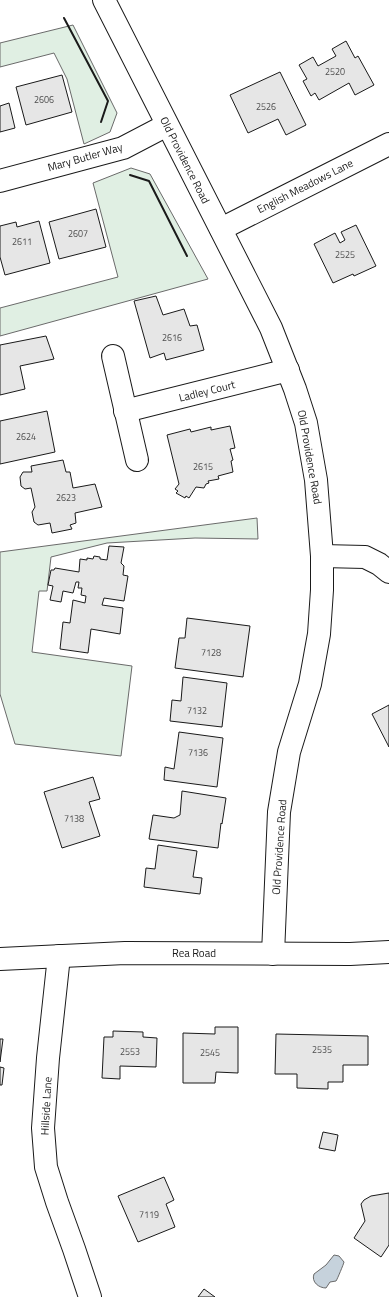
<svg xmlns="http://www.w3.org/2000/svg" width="389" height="1297" font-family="'Titillium Web',sans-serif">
<rect width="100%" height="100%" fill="#fff"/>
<g fill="#e0efe3" stroke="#6a6a6a">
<path d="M73,25L117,113L110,132L84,144L67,79L54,53L0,67V43Z"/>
<path d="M131,168L150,174L208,279L0,336V308L118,277L93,183Z"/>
<path d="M257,518L258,539L195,538L107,543L51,557L47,591H39L32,652L132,666L121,756L15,744L0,694V552Z"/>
</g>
<path fill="#c6d2dc" stroke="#6a6a6a" d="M334,1255L339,1256L344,1262C344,1263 337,1280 336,1281L330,1282L326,1288C319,1288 311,1282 314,1274L326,1265Z"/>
<g fill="#e6e6e6" stroke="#1a1a1a">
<path d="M346,41L355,58L358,56L374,85L355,95L349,83L319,100L315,93L311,96L303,81L307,79L299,65L313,57L318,66L336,56L332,49Z"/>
<path d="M280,72L306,125L286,135L278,119L248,133L230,95Z"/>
<path d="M62,75L72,112L26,125L16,87Z"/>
<path d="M9,103L15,128L0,132V106Z"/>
<path d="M96,209L106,247L59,259L49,222Z"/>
<path d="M39,221L50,263L5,275L0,257V226L16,222L17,227Z"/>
<path d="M356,225L376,266L354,276L353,274L333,283L314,244L335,233L340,243L345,240L341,232Z"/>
<path d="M156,296L163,315L184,309L190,326L197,325L204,350L166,360L164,353L150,358L134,301Z"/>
<path d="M46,336L54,359L20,366L25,389L0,395V345Z"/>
<path d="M47,411L55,452L0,464V421Z"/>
<path d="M230,426L235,448L230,449L233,460L231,461L233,472L218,476L219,479L208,481L209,483L206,484L204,488L196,487L189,498L186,496L185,498L176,493L178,491L175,489L179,484L167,435L190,429L191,432L211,427V430Z"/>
<path d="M63,460L66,472H70L73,488L95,484L102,507L75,513L76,523L70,525L72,529L52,533L50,523L38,525L34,522L32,512L35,507L31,488L25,489L21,486L20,477L23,472H32L31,466Z"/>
<path d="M109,546L124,547L121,563L124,566L123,575L128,576L124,601L104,598L102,605L123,608L120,634L91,629L88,653L60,649L63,622L70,623L73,600L85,603L86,596L81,595L82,588H78L79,582H76L73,593L63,591L61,602L50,600L53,586L48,585L51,570H54L55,568L79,572L80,559L87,560V558L93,559L94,556L100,557V559L107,560Z"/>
<path d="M187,618L250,626L243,677L175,668L179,638H185Z"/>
<path d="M183,677L227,683L222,727L170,721L172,700L181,701Z"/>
<path d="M389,705V747L372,714Z"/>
<path d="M179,732L223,738L217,787L164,780L165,767L174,769Z"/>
<path d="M93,777L100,799L89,802L100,836L62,848L44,792Z"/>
<path d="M182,791L226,798L222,824L221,823L218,848L149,839L153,815L174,818L180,815Z"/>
<path d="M158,845L197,851L193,877L202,878L200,894L144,887L146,868L155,869Z"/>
<path d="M215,1027H238V1073L216,1072L215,1083H183V1033L215,1034Z"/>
<path d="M113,1031L143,1032V1037L157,1038L156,1067L120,1066V1079L102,1078L104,1037H113Z"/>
<path d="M276,1034L368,1036V1065H343V1082H328V1089L297,1088V1074H275Z"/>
<path d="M0,1039H3L0,1062Z"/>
<path d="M0,1067L4,1068L2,1085H0Z"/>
<path d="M323,1132L338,1135L335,1151L319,1148Z"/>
<path d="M164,1177L174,1200L166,1204L175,1227L138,1242L118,1196Z"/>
<path d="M389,1193V1245L381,1257L354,1238L365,1221L361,1204L364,1200L371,1196Z"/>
<path d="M204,1289L215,1297H198Z"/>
</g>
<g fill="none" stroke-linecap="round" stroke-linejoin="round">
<defs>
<g id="minor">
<path d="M104,0L271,328L295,389L306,423L316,480L322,556V590L319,634L310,684L289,752L279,812L273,954"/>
<path d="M0,181L123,148L167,125"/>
<path d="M221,229L389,144"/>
<path d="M113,356L137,460"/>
<path d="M125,411L288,370"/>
<path d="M322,556L365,557L379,564L389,572"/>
<path d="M59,956L48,1058L43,1128L46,1167L57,1202L74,1249L90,1297"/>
</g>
<path id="major" d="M0,959L125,953L350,954L389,952"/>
</defs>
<use href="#minor" stroke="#1a1a1a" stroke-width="24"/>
<use href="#major" stroke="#1a1a1a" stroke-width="24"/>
<use href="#minor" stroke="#fff" stroke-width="22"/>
<use href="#major" stroke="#fff" stroke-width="22"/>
<g stroke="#1a1a1a" stroke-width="2">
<path d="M64,18L108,101L101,122"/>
<path d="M130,175L149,181L187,256"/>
</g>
</g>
<g text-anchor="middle" stroke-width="3" stroke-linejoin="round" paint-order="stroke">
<g font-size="9" fill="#4d4d4d">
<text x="335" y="75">2520</text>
<text x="44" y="103">2606</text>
<text x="266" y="110">2526</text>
<text x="78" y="237">2607</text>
<text x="22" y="245">2611</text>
<text x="345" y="258">2525</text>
<text x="172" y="341">2616</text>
<text x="26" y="440">2624</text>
<text x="203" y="470">2615</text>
<text x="66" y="501">2623</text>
<text x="211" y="656">7128</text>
<text x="197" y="714">7132</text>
<text x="198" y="756">7136</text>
<text x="74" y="822">7138</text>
<text x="322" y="1053">2535</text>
<text x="130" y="1055">2553</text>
<text x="210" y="1056">2545</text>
<text x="149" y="1218">7119</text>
</g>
<g font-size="11" fill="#1a1a1a" stroke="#fff">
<text transform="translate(85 157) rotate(-16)" y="4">Mary Butler Way</text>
<text transform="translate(185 160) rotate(63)" y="4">Old Providence Road</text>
<text transform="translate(305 186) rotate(-27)" y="4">English Meadows Lane</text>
<text transform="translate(207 391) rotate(-14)" y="4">Ladley Court</text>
<text transform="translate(310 457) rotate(80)" y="4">Old Providence Road</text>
<text transform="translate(279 847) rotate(-86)" y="4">Old Providence Road</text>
<text x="194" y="957">Rea Road</text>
<text transform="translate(46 1106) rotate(-87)" y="4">Hillside Lane</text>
</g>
</g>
</svg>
